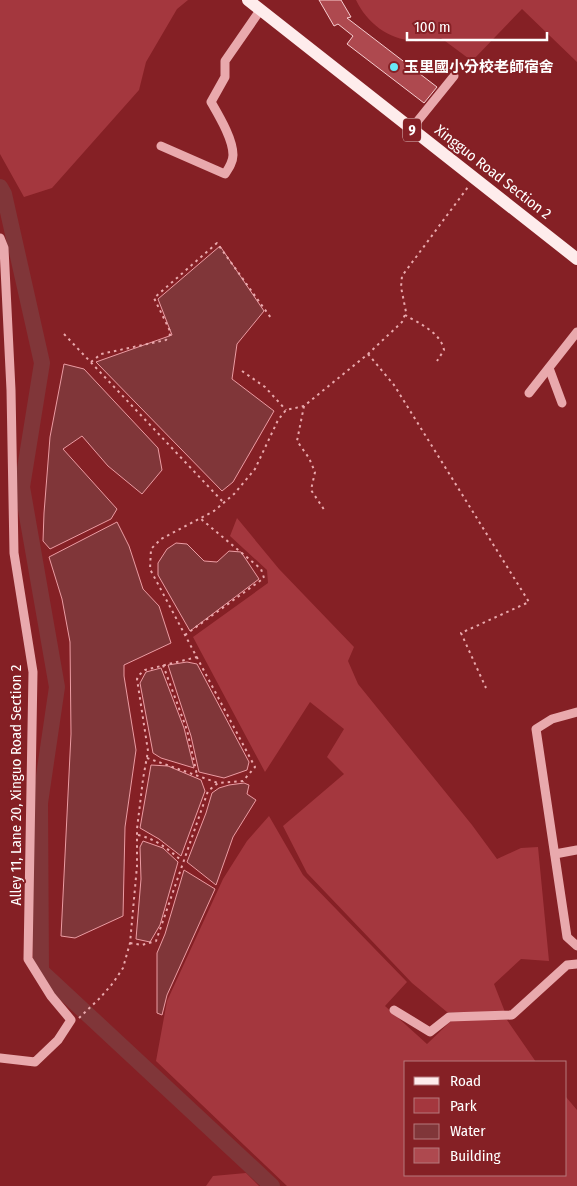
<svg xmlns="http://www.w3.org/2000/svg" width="577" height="1186" font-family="'Fira Sans Condensed','Noto Sans TC',sans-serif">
<rect width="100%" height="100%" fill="#852025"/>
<g fill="#a4373e">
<path d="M0,0H188L177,9L146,62L139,90L52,188L24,197L0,154Z"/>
<path d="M356,0H577V62L522,9L472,61L441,38C432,39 422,42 414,41C388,39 367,23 356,0Z"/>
<path d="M237,518L279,569L354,647L348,661L358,684L472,825L497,859L521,848L538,847L549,961L521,959L494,984L505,1012H447L412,983L307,873L283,826L344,774L327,757L344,729L310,702L265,772L193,637L268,583L267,570L230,536Z"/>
<path d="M269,816L303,875L407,982L385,1006L427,1044L453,1019L507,1020L536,1062H406V1175H566V1097L577,1110V1186H287L156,1061L167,1001L223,879L247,841Z"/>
<path d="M246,1173L259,1186H206L213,1176Z"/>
</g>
<g fill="#803639" stroke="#eb9ca3">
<path d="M220,246L264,311L237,344L232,379L274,411L233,482L222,491L96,362L172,335L158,299Z"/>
<path d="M64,364L84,369L158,448L162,470L142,494L108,466L82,436L63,449L117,509L111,519L50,549L43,541L44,513L50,437Z"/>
<path d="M117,522L129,546L143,589L159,606L171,643L124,665V676L136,750L125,827L123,916L75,938L61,936L71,734L70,642L62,599L49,557Z"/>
<path d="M176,543L187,544L204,561L217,562L229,551L241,552L259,579L190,631L158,575V563L167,549Z"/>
<path d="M187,662L197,664L249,762L247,770L224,778L199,772L191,736L168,665Z"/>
<path d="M161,668L184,728L194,768L161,758L153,753L140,683L146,672Z"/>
<path d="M151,765L168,766L201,780L205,791L181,856L159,839L140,828Z"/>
<path d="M244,783L249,785L247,794L256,800L233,837L216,885L187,862L206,813L212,793L219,788L229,785Z"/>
<path d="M143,841L163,848L178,862L160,925L150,942L136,939L141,879L140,847Z"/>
<path d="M184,870L215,889L167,995L162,1015L157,1013V953L165,934Z"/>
</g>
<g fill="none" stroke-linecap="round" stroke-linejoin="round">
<path stroke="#803639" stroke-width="16" d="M0,187L4,194L42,363L22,487L57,687L40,803L41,971L272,1186"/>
</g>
<path fill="#ae494f" stroke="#f7cdd0" d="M319,0H341L351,17L347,18L437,87L424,103L347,44L353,36L338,24L334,26Z"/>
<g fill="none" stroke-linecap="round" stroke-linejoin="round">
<g stroke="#e9a9ad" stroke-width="2" stroke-dasharray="2.5 4" stroke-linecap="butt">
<path d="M405,315C419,323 441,333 444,350L437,361"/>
<path d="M64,334L224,503"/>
<path d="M368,354L394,385L529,602L461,633L486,688"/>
<path d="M91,362L101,354L166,340L171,333L154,298L217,243L271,318"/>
<path d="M242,371L265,387L286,410"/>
<path d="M304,406L297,441L309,458L315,472L311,490L325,511"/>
<path d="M185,635L264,578L261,569L201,519"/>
<path d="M163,665L187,730L197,775"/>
<path d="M147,758L218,783"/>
<path d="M138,835C156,839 168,849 182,861"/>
<path d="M130,943L142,945L156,941L208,791L218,783L243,781L255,767L150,569L151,549L161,539L214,511L234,494L255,469L278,420L286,410L304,406L368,354L402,322L406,312L401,287L402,276L468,187"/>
<path d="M79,1018L100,998L113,983L123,968L130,943L137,866V829L143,779L148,751L137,679L139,675L145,670L197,657"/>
</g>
<g stroke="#e9a9ad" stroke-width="9">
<path d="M416,123L454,76"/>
<path d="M161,146L225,174C229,168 233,162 233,155C233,139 219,116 211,102L225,77V61L261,9"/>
<path d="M0,238L4,248L11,390L14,553L33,672L28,959L51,996L71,1020L58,1040L35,1062L0,1058"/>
<path d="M549,368L562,403"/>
<path d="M529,393L577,332"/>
<path d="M577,712L552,719L536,729L567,937L577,946"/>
<path d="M555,854L577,850"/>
<path d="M394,1010L430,1032L449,1017L512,1015L567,965L577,964"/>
</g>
<path stroke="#feecec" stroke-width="12" d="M248,0L577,259"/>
</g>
<circle fill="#69e9f7" stroke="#852025" stroke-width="2" cx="394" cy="67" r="5"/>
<g text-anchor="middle" stroke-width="4" stroke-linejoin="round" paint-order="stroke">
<rect fill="#852025" stroke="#dabcbe" stroke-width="1" x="403" y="118.5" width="18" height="23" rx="4"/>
<g font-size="14" font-weight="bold" fill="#fff">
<text x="412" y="135">9</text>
</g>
<g font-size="15" font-weight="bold" fill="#fff" stroke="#852025" text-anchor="start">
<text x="404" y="72">玉里國小分校老師宿舍</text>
</g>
<g font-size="15" fill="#fff" stroke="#852025">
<text transform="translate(493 172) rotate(38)" y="5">Xingguo Road Section 2</text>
<text transform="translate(16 785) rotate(-90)" y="5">Alley 11, Lane 20, Xinguo Road Section 2</text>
</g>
</g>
<rect x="404" y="1061" width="162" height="115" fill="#852025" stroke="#b6797c"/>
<rect x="414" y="1077" width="25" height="8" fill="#feecec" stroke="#b6797c"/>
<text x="450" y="1086" font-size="15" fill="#ffffff">Road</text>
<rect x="414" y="1098" width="25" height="15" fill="#a4373e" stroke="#b6797c"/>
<text x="450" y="1111" font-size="15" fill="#ffffff">Park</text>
<rect x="414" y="1124" width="25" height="15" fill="#803639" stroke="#b6797c"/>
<text x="450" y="1136" font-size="15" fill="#ffffff">Water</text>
<rect x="414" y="1148" width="25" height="15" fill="#ae494f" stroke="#b6797c"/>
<text x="450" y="1161" font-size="15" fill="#ffffff">Building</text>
<path d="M407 32v8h140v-8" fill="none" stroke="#ffffff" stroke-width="2.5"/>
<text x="414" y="32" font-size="15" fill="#ffffff" stroke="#852025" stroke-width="4" paint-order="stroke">100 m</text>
</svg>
